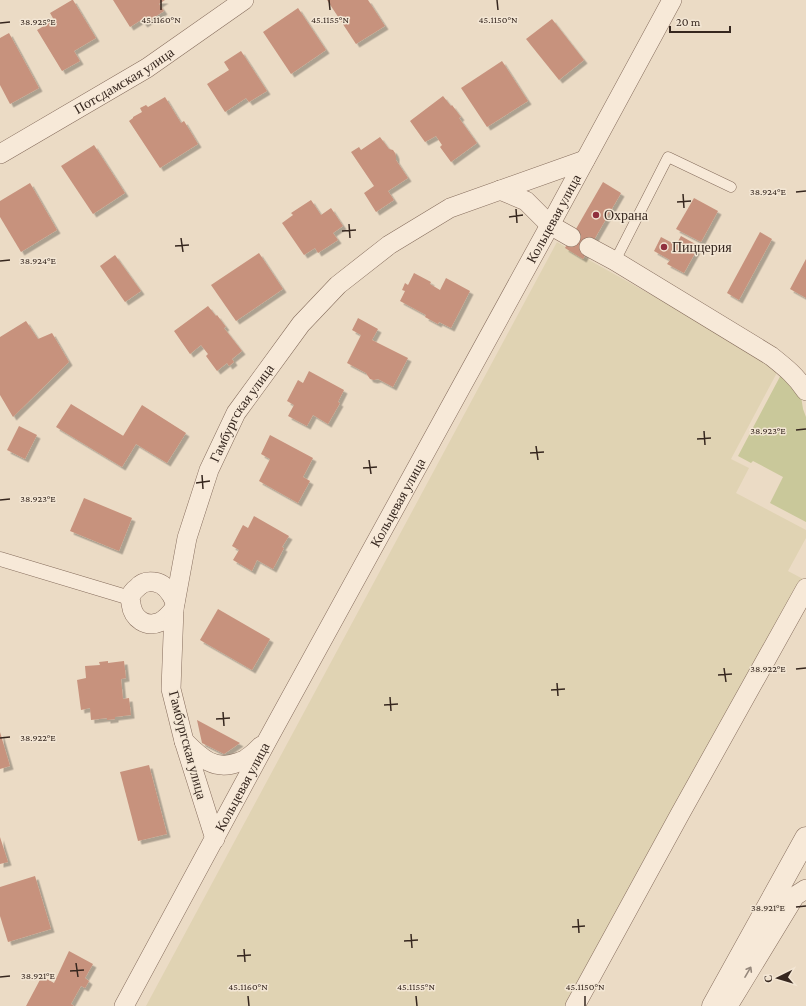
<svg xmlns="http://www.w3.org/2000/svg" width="806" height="1006" font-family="'Crimson Pro',serif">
<defs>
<filter id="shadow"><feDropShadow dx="3.5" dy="3.5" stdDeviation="0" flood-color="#0004"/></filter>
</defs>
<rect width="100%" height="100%" fill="#ebdbc5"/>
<path fill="#e0d3b3" d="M557,242L780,367L731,459L749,468L736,493L806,530V538L788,571L805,580L568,1006H146Z"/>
<path fill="#c9c89a" d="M784,369L800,390L803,409L806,417V522L770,503L783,477L753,461L751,463L738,456Z"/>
<g fill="#c7927d" filter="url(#shadow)">
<path d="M72,0H73L96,38L74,51L80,61L62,71L37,30L54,20L50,13Z"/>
<path d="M113,0H165L159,4L164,11L144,24L141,20L130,27Z"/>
<path d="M327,0H368L385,26L356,44Z"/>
<path d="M298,8L326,50L291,74L263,32Z"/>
<path d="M552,19L584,60L559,80L526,39Z"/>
<path d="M9,33L39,88L10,104L0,85V38Z"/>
<path d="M241,51L267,91L249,102L246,98L225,112L207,84L229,70L224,62Z"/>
<path d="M502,61L528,101L487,127L461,88Z"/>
<path d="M443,96L451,106L452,105L461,117L459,118L477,143L451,162L440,147L442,145L436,136L425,142L410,121Z"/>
<path d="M165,97L181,123L184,121L198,144L160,168L129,121L133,118V117L142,112L140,108L146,105L148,107Z"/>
<path d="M380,137L389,149L393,150L395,153L396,156V160L408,178L388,191L394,200L376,212L364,193L374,186L351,152L359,147L361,150Z"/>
<path d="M94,145L125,193L93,214L61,166Z"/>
<path d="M603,182L621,193L583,259L565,248Z"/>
<path d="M30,183L57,230L21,252L0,217V201Z"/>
<path d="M694,198L718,211L701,242L676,229Z"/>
<path d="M311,200L321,215L331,208L343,226L333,233L338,240L318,253L315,248L304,255L282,223L293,215L291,213Z"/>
<path d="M760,232L772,239L739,300L727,293Z"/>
<path d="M681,236L699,246L684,273L667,264L670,260L654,251L661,237L676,245Z"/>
<path d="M259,253L283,289L236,321L211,285Z"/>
<path d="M115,255L141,291L125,302L100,266Z"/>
<path d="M806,259V298L790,289Z"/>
<path d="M414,273L431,282L430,284L440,290L446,278L470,291L451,328L439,322L438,324L425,317L426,315L400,301L405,291L402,290L405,283L408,285Z"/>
<path d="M208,306L216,316L217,315L226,327L224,328L242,351L232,359L234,362L229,366L227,363L217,371L206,356L208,354L201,345L190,354L174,331Z"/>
<path d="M358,318L378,329L372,340L408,358L393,387L378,379L374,380L370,379L366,373L347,363L361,335L352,330Z"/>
<path d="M26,321L38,339L52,333L69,362L13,417L0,395V337Z"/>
<path d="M309,371L344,390L338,402L340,403L328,424L313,415L307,426L288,416L294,405L287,401L298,380L303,383Z"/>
<path d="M71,404L130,440L123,436L142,405L186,433L167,463L136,444L122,467L56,427Z"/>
<path d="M19,426L37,435L25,459L7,450Z"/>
<path d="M270,435L313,458L303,477L310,481L298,503L259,481L270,459L261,454Z"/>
<path d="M84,498L132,518L119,551L70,531Z"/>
<path d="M254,516L289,536L282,547L284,548L273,569L257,560L252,571L233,560L239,550L232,546L243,525L248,528Z"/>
<path d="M218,609L270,639L252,670L200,640Z"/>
<path d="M108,661V663L124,661L126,678L121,679L123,699L129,698L131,715L115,717V719L107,720V718L91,720L90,708L81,710L77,680L86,678L85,666L100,665L99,662Z"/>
<path d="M197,720L240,743L224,754L202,743Z"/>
<path d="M0,732L10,766L0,769Z"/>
<path d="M149,765L167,834L138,841L120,772Z"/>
<path d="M0,837L8,862L0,864Z"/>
<path d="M35,876L51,929L8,942L0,916V887Z"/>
<path d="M69,951L93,964L85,978L89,981L85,988L81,986L71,1004L74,1006H26L42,976L54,983Z"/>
</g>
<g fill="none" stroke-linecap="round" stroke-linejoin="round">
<defs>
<path id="service" d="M615,261L668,157L731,187"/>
<path id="pedestrian" d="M0,559L130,598"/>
<g id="minor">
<path id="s1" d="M0,154L147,68L244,0"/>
<path d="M500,190L526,201L550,225L571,237"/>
<path d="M589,247L615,261L771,356C786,368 795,375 806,391"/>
<path d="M174,609C170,614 166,619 160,622C146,628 133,619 131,604C131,602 130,600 130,598C131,594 134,590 137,588C141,583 147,581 154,582C165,583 171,593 175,602"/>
<path d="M184,741C200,757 214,772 239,762C242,761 245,760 247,758C252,755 257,750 261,746"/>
<path id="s2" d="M215,839L184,741L171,689L174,609L187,538L209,470L236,413L301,324L338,285L389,245L450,208L585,160"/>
<path id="s3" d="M124,1006L268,739L550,225L672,0"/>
<path d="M575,1006L680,814L806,588"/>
<path d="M728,1006L795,896L806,889"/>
</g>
<path id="tertiary" d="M713,1006L806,838"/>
</defs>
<use href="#service" stroke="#856c5c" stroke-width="11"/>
<use href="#pedestrian" stroke="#856c5c" stroke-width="15"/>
<use href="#minor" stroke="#856c5c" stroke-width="20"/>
<use href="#tertiary" stroke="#856c5c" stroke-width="23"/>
<use href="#service" stroke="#f7e9d8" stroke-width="10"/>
<use href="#pedestrian" stroke="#f7e9d8" stroke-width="14"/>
<use href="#minor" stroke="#f7e9d8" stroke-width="19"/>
<use href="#tertiary" stroke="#f7e9d8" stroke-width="22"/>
</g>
<defs><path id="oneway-shaft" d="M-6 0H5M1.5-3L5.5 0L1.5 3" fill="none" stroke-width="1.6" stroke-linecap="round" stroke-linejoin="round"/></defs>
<use stroke="#96887c" href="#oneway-shaft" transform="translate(748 972) rotate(-60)"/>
<path fill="none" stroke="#36271f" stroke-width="1.5" d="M161,0V10M329,0L330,10M497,0L498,10M0,23L10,22M796,192L806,191M683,194L684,208M677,202L691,201M516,209L517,223M509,217L523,215M349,224L350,238M342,231L356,230M181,238L183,252M175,246L189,245M0,261L10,260M796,430L806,429M704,431L705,445M697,439L711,438M536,446L538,460M530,453L544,452M369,460L371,474M363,468L377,467M202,475L203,489M196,483L210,481M0,500L10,499M724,668L726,682M796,669L806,668M718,675L732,674M557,683L558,696M551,690L565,689M390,697L391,711M384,705L398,704M223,712L224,726M216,719L230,718M0,738L10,737M796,907L806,906M578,919L579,933M572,927L585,926M411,934L412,948M404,941L418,940M244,949L245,962M237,956L251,955M76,963L78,977M70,971L84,970M0,977L10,976M248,996L249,1006M416,996L417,1006M585,996V1006"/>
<g fill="#90303e" stroke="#f3e6d4" stroke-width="1.5">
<circle cx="596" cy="215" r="4"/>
<circle cx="664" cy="247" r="4"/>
</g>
<g text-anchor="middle" stroke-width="3" stroke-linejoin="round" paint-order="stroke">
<g font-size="14" fill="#36271f" stroke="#f3e6d4">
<text dy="5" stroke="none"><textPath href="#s1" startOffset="144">Потсдамская улица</textPath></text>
<text dy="5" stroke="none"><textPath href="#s3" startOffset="897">Кольцевая улица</textPath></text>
<text dy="5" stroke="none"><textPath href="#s2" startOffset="446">Гамбургская улица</textPath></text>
<text dy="5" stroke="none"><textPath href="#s3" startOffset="573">Кольцевая улица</textPath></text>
<text transform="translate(188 745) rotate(75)" y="5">Гамбургская улица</text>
<text dy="5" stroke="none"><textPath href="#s3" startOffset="249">Кольцевая улица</textPath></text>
</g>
<g font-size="14" fill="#36271f" stroke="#f3e6d4" text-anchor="start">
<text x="604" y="220">Охрана</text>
<text x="672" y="252">Пиццерия</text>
</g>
</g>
<g font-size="10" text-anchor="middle" fill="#36271f" stroke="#f3e6d4" stroke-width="3" stroke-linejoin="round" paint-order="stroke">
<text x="161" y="23">45.1160°N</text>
<text x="330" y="23">45.1155°N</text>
<text x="498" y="23">45.1150°N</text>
<text x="38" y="25">38.925°E</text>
<text x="768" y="195">38.924°E</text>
<text x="38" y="264">38.924°E</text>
<text x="768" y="434">38.923°E</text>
<text x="38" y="502">38.923°E</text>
<text x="768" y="672">38.922°E</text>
<text x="38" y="741">38.922°E</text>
<text x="768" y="911">38.921°E</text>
<text x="38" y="979">38.921°E</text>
<text x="248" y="990">45.1160°N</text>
<text x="416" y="990">45.1155°N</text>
<text x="585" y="990">45.1150°N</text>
</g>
<g transform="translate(778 978) rotate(265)" stroke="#f3e6d4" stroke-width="3" paint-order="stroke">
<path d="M0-3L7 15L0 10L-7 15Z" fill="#36271f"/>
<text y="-6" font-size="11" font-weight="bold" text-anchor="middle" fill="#36271f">С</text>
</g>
<path d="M670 26v6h60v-6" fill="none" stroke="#36271f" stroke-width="2"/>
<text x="676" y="26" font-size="12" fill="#36271f" stroke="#f3e6d4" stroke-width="3" paint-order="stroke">20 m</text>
</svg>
